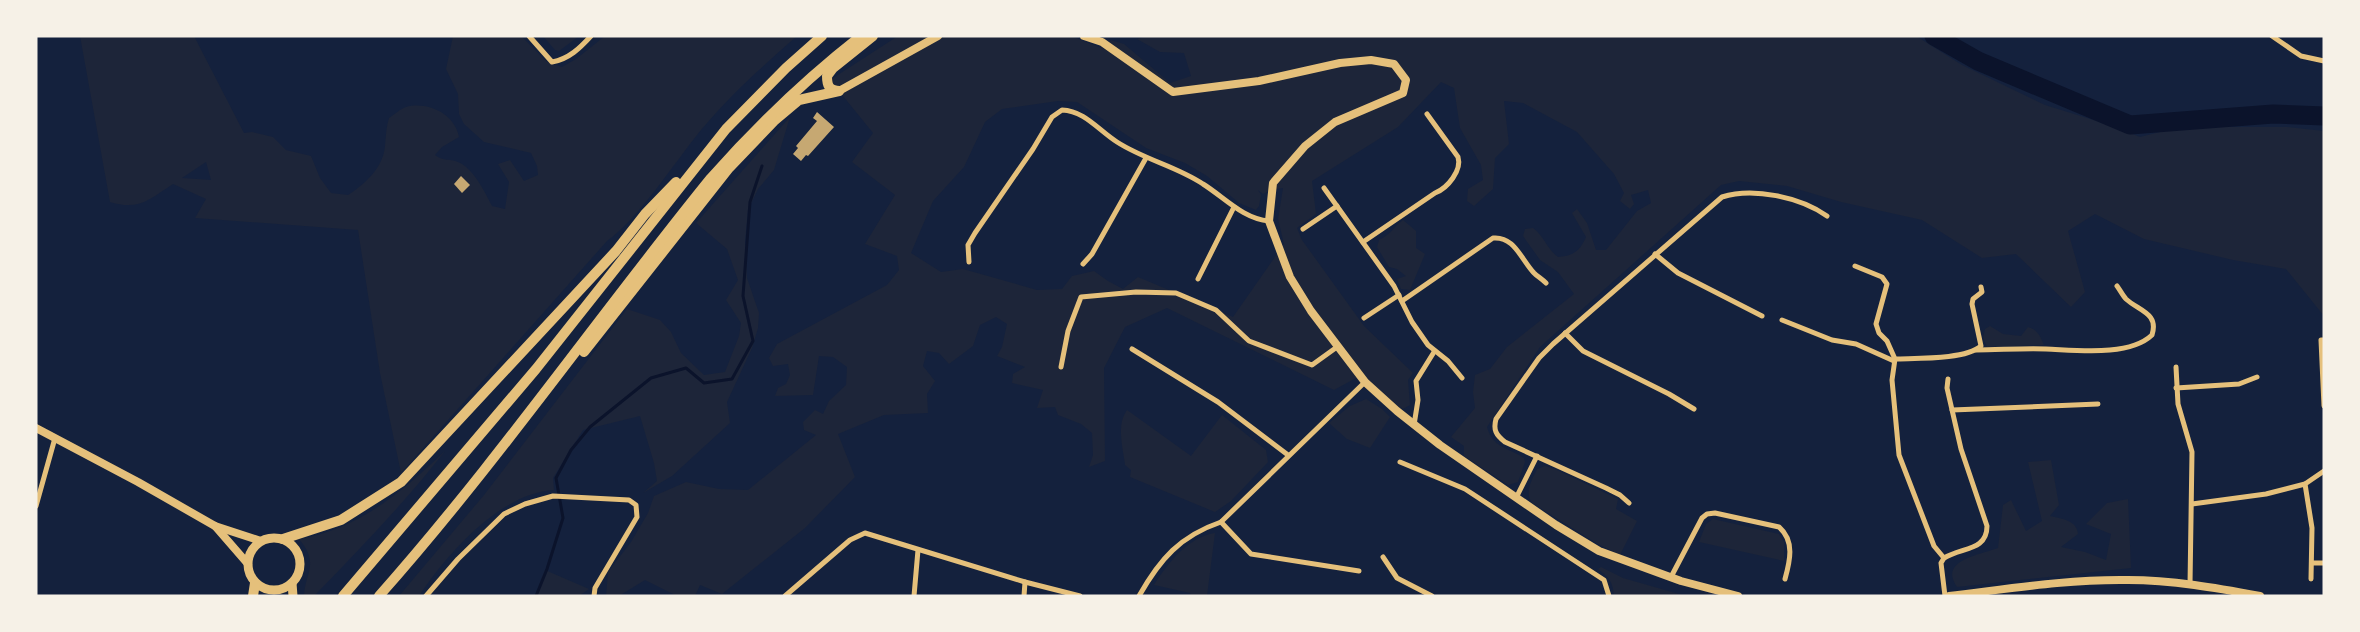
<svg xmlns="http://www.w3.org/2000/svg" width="2360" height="632" font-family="'PT Sans Narrow',sans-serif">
<rect width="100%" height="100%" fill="#14213d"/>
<g fill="#1d2539" fill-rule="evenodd">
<path d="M80,36H194L244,133L252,132L273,137L286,150L311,156L320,178L331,193L348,195C365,184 383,168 385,146C386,136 386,128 389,118C394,115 400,109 406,107C428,101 455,114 459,137L442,147L435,155C445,162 448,158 458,162C473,168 485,192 492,206L505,209L509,182L498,164L510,160L524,181L538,175L537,166L531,153L484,142L464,124L459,114L458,94L446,69L453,36H521L547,62L562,67L576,59L605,36H797C763,66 730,95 701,130C674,163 640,217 607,241L401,473L380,373L358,230L195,218L206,199L173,184C150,199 139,211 110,202ZM206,162L211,180L182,178Z"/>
<path d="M543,36H579L559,51L555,50Z"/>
<path d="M898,36H1071L1104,49L1111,40L1124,44L1170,83L1191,76L1184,53L1160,52L1137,39L1148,36H1916L1962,65L2045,105L2113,126L2140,137L2176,128L2205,127H2287L2324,131V316L2286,269L2233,260L2144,239L2095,214L2068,231L2085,292L2071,307L2016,254L1982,258L1922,220L1841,202L1787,186L1739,181L1721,185L1540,347L1487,427C1493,448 1507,447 1524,458L1525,462L1518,482L1508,485L1464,456V446L1451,437L1475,408L1473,392L1475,375L1490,369L1507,347L1574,294L1558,272L1540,260L1523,236L1525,229L1533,228C1544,236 1547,249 1558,257C1573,256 1580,251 1586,237L1572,213L1577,209L1587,223L1596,250H1606L1637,211L1651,203L1648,190L1631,195L1634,204L1630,209L1620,201L1624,193L1614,174L1577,132L1523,103L1504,101L1509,144L1495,158L1493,189L1474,206L1467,201L1468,189L1483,180L1481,165L1460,128L1454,88L1441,82L1398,127L1312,181L1316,214L1297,228L1302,240L1364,326L1413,373L1408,380L1410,405L1403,409L1373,393L1356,378L1334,390L1167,308L1125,327L1104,368L1105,461L1089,467L1093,455L1092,433L1081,424L1058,415L1055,407L1037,408L1043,390L1012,383L1013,374L1025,367L997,356L1002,347L1007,324L996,317L980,325L973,346L949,364L939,353L927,351L923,366L935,381L927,394L928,413L884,415L838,434L855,477L805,528L722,594L700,585L695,596H677L645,580L619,596H606L608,572L631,542L648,513L654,496L686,482L719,489L748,490L816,435L804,430L803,422L815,410L823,414L829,401L846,385L847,367L833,357L819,356L813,395L775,396L778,388L786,384L790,375L788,364L773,366L769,358L777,344L887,285L899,270L897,256L865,244L895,195L852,162L873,133L830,80ZM1058,101L1077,102L1146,148L1185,163L1207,176L1239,203L1256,210L1259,206L1261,195L1258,190L1263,194L1271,190L1283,188L1278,219L1284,244L1233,317L1138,277L1123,289L1108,281L1094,271L1072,276L1062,289L1037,290L963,269L941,272L911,253L933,201L964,167L985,122L1002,109Z"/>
<path d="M790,117L774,170L758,189L748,210L745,242L747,278L759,313L758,328L752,348L727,402L730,423L672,476L643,493L657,481L654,463L640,416L583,430L553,478L554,490C500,493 447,554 419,596H399L484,495L627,309L660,320L671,332L681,353L704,375L725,372L739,336L741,323L726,300L738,280L727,249L696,223Z"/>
<path d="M1403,220L1416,231V248L1425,254L1410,290L1401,289L1397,279L1406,276L1397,269L1389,267L1377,247L1379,240C1393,233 1392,228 1403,220Z"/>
<path d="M1990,326L2003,334L2021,336L2028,327C2038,330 2040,336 2044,345L1987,347L1983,338L1985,329Z"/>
<path d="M1366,399L1382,409L1390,417L1370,448L1347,439L1329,423L1350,406Z"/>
<path d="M1127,410L1191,456L1222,415L1266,450L1268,462L1231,501L1215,512L1130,477L1131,470L1125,465C1123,448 1116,425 1127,410Z"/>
<path d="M445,451C405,502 360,549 314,596H304C305,572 320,564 299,539C359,529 402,492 445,451Z"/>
<path d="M2051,460L2059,505L2050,516C2062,519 2077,520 2078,534L2061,547L2085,552L2106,560L2111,534L2086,524L2107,503L2128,499L2131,568L1957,587C1938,560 1980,555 1998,548L2003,505L2011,500L2026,531L2042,521L2028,462Z"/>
<path d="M1545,466L1555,469L1618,499L1616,509L1637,521L1620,555L1596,543L1532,503C1524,492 1532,480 1537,469Z"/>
<path d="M1713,519L1779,534L1784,542V561L1699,542L1706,524Z"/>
<path d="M1215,533L1207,596H1191L1190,593L1154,585C1168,563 1188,537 1215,533Z"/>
<path d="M1601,567L1623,578L1686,596H1614C1613,582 1609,577 1598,569Z"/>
<path d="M545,570L589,589L579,596H535Z"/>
</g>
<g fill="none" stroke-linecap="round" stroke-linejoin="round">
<path stroke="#0b132b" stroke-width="3" d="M536,596L547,569L563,518L556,478L571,450L590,427L651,378L686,368L704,383L732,379L753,341L743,296L750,202L762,166"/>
<path stroke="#0b132b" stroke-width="19" d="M1934,36L1978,61L2130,125L2273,114L2324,116"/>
</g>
<g fill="#c6a872">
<path d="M817,112L834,127L808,156L806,155L801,161L793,154L798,148L796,146L817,121L813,118Z"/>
<path d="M461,176L470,185L462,193L454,184Z"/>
</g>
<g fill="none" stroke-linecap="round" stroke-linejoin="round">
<g stroke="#e5c07b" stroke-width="5">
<path d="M529,36L552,62C569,59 580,48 591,36"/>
<path d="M2272,36L2301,56L2324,61"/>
<path d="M1324,188L1394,286L1412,322L1428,345L1448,361L1462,378"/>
<path d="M1303,229L1337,206"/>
<path d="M1363,242L1435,193C1448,188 1462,170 1458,157L1427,114"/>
<path d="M1655,254L1678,273L1762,316"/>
<path d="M969,262L968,245L975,233L1033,149L1052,117L1062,110C1085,111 1098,130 1117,142C1145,160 1176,166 1203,184C1224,197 1243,219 1269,221"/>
<path d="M1083,264L1092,254L1146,158"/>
<path d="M1855,266L1882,277L1887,284L1876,324L1879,333L1887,341L1895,359C1916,358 1965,360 1981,346L1972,304L1973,299L1982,292L1981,287"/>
<path d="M1198,279L1234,207"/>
<path d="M1402,301L1493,238C1514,236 1521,259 1534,273C1537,276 1542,279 1546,283"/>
<path d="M1364,318L1399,295"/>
<path d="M1782,320L1832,340L1856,344L1894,361"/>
<path d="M1565,333L1583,351L1669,394L1694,409"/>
<path d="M2324,340H2321L2324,406"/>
<path d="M1132,349L1218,402L1288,455"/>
<path d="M1976,350C1999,350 2023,348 2046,349C2075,350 2129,357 2152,335C2159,313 2139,311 2126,299C2123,296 2120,290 2117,286"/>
<path d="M1895,359L1892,380L1899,455L1934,546L1944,558"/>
<path d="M1061,367L1068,331L1081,297L1136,292L1176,293L1216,310L1249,341L1312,365L1337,347"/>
<path d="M2176,367L2178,404L2192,452L2190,585"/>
<path d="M2176,388L2239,384L2257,377"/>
<path d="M1952,410L2098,404"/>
<path d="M1414,425L1418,400L1416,381L1434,352"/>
<path d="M1400,462L1465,489L1604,580L1609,596"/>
<path d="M2305,484L2312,528L2311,579"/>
<path d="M1516,498L1537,456"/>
<path d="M1629,503L1620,495L1606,488L1505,442C1496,435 1493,430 1496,419L1539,358L1553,344L1722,197C1753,187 1800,197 1827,216"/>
<path d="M2192,504L2266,494L2305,484L2324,471"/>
<path d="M36,506L55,438"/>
<path d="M1221,522L1251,554L1359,571"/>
<path d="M1383,557L1397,578L1432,596"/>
<path d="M2312,563H2324"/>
<path d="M1671,577L1702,518L1707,514L1715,513L1779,527C1795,541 1790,561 1785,579"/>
<path d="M426,596L458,559L504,514L525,504L553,496L629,500L636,505L637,517L595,588L594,596"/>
<path d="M785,596L850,540L865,533L1025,582L1080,596"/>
<path d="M914,596L918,550"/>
<path d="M1024,596L1025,582"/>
<path d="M1139,596C1160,559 1180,536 1221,522L1365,382"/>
<path d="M1945,596L1941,563L1944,558C1962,547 1987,551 1987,526L1961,449L1947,388L1948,379"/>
</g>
<g stroke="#e5c07b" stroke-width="8">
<path d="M1084,36L1102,42L1173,92L1259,81L1340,63L1371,60L1394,64L1406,80L1403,93L1335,122L1305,146L1273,183L1269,221L1290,277L1311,311L1365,382L1397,411L1440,445L1556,525L1599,551L1681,581L1738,596"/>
<path d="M839,91L938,36"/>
<path d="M36,428L138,482L215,526L261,541"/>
<path d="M215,526L248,564"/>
<path d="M1949,596C2008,589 2068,579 2128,580C2172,580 2217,588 2260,596"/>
</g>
<g stroke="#e5c07b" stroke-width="9">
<circle cx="274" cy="564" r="26"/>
<path d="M292,583L293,596"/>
</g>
<g stroke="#e5c07b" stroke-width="10">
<path d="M839,91C829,90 827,86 827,76L833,68L873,36"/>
<path d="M584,352L729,168L774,121L799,100L839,91"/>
<path d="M283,539L341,520L401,482L616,251L645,214L676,182"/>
<path d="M253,596L255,583"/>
<path d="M343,596L536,369L726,129L786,68L822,36"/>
<path d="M379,596C497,463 599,316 711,178C757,126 806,79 861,36"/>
</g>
</g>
<rect width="2360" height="632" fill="none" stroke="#f6f1e7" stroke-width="75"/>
</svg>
